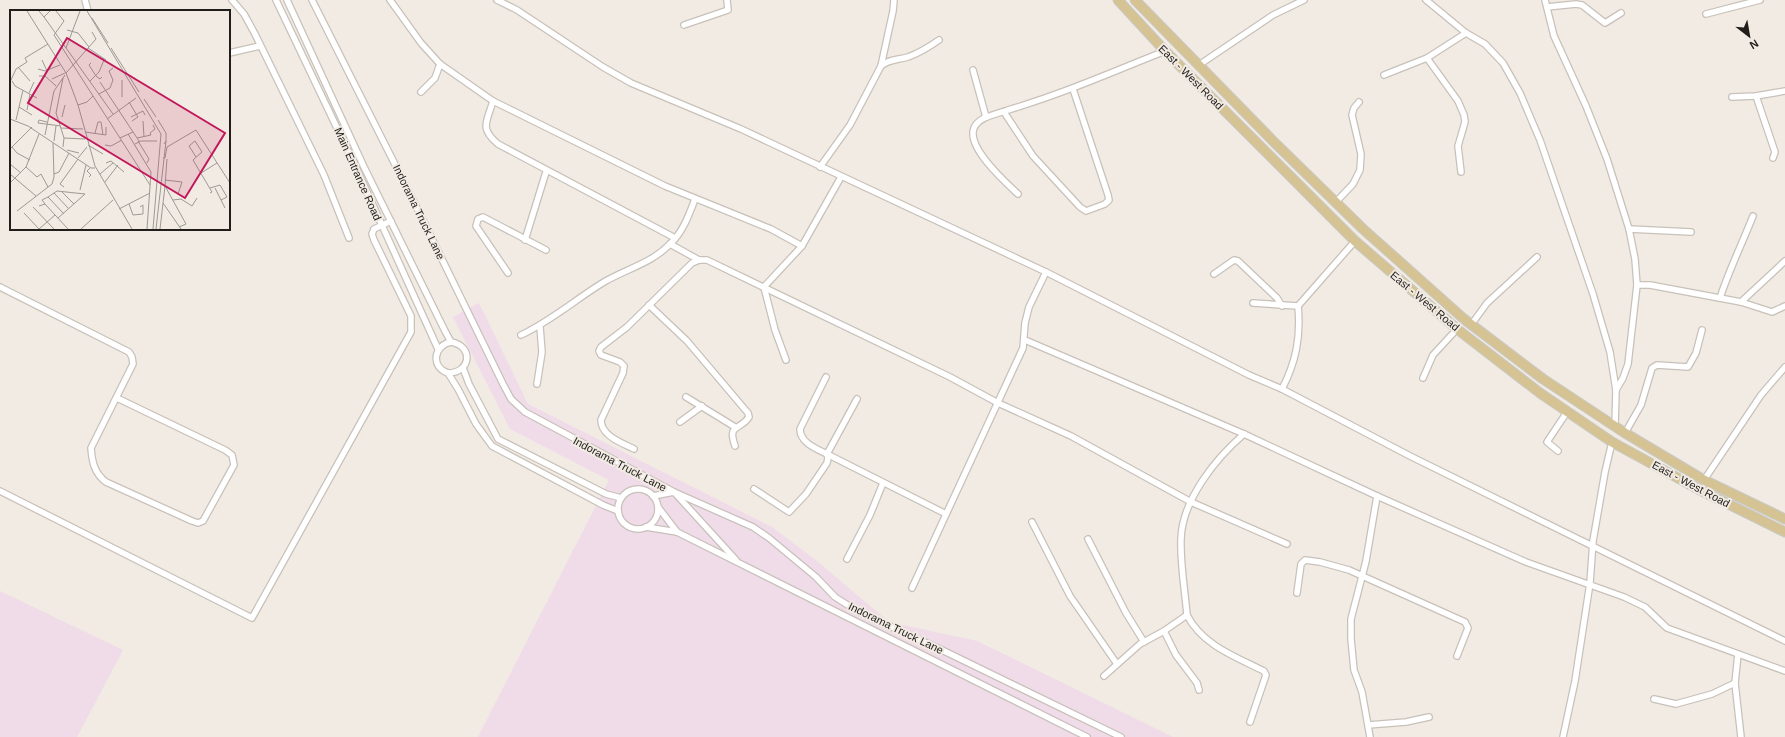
<svg xmlns="http://www.w3.org/2000/svg" width="1785" height="737" font-family="Arial,sans-serif">
<rect width="100%" height="100%" fill="#f1ebe3"/>
<g fill="#f0dbe9">
<path d="M479,303L528,404L772,527L817,561L889,622L977,641L1173,737H478L609,480L510,429L453,317Z"/>
<path d="M0,591L123,650L77,737H0Z"/>
</g>
<g fill="none" stroke-linecap="round" stroke-linejoin="round">
<defs>
<g id="street">
<path d="M85,0L88,11"/>
<path d="M232,0L244,14L255,34L324,175L349,238"/>
<path d="M276,0L357,170L438,349"/>
<path d="M287,0L364,167L445,331L451,342C474,346 471,373 448,373C430,367 434,345 451,342"/>
<path d="M312,0L416,206L503,384L511,399L525,412L674,492L753,527L769,538L816,577L835,597L857,611L944,651L1121,737"/>
<path d="M390,0L421,43L440,64L493,101L665,186L771,229L802,246"/>
<path d="M497,0L517,10L603,67L631,83L741,129L1046,272L1249,375L1282,389L1410,456L1785,641"/>
<path d="M1426,0L1466,33L1485,44L1503,63L1520,93L1540,140L1593,294L1610,352L1616,390L1615,426"/>
<path d="M1545,0L1554,36L1586,106L1607,159L1629,229L1635,259L1637,285L1628,364L1623,378L1616,390"/>
<path d="M1547,7L1576,4L1582,5L1605,23L1621,13"/>
<path d="M1706,14L1760,0"/>
<path d="M684,25L728,10L727,0"/>
<path d="M229,53L260,46"/>
<path d="M1427,58L1458,101L1464,115L1465,122L1458,146L1461,172"/>
<path d="M1199,65L1273,15L1304,0"/>
<path d="M881,66L893,11L894,0"/>
<path d="M973,70L986,117"/>
<path d="M1384,75L1427,58L1466,33"/>
<path d="M421,92L435,78L440,64"/>
<path d="M1756,96L1775,152L1773,158"/>
<path d="M1732,97L1756,96L1785,91"/>
<path d="M493,101C487,122 479,128 498,144L675,238"/>
<path d="M1004,112L1033,156L1080,207L1086,211L1105,204L1109,200L1108,195L1073,89"/>
<path d="M820,167L850,125L881,66C889,59 898,60 908,57C919,53 929,47 939,40"/>
<path d="M1018,194C1005,182 966,147 974,128C979,116 998,114 1008,110C1062,94 1113,72 1165,51"/>
<path d="M1336,202L1353,184L1360,170L1361,154L1352,115L1354,108L1359,102"/>
<path d="M1629,229L1691,232"/>
<path d="M525,240L546,172"/>
<path d="M670,244L699,260"/>
<path d="M508,273L476,226L478,219L483,217L546,250"/>
<path d="M1214,274L1234,260L1238,261L1277,298L1282,306"/>
<path d="M1637,285H1650L1741,302L1772,312L1785,306"/>
<path d="M0,287L129,352L132,357L133,364L91,448C92,461 94,473 106,482L192,521L198,523L203,521L234,465L232,455L225,450L117,398"/>
<path d="M764,287L802,246L841,177"/>
<path d="M764,287L775,330L786,360"/>
<path d="M1720,298C1729,270 1742,244 1753,216"/>
<path d="M1741,302L1785,261"/>
<path d="M1253,303L1298,306"/>
<path d="M649,305L687,341L748,413L749,417C740,431 727,423 735,446"/>
<path d="M1471,325L1487,303L1537,257"/>
<path d="M521,335C551,321 576,299 604,282C626,269 652,263 670,244C683,232 689,215 695,199"/>
<path d="M1025,340L1244,434L1377,496L1526,562L1624,597L1645,607L1667,628L1785,671"/>
<path d="M463,368L469,384L498,439L606,494L621,498"/>
<path d="M448,373L458,389L476,424L492,446L603,505L618,511"/>
<path d="M826,377L800,429C800,443 817,449 827,454L946,514"/>
<path d="M1423,378L1433,355L1457,329"/>
<path d="M537,384L542,352L540,327"/>
<path d="M1282,389C1296,362 1301,337 1298,306L1355,241"/>
<path d="M686,397L735,427"/>
<path d="M680,422L702,406"/>
<path d="M1625,433L1641,405L1652,368L1657,365L1688,367L1696,353L1702,330"/>
<path d="M1244,434C1216,458 1182,500 1181,539C1180,564 1185,590 1187,615C1202,645 1236,657 1264,671L1266,675L1250,722"/>
<path d="M634,449C622,443 601,436 601,420L623,373L624,366L620,362L601,355L599,351L601,347L627,327L692,263L699,260H707L950,377L998,403L1071,436L1191,502L1287,544"/>
<path d="M1558,451L1547,442L1567,412"/>
<path d="M1704,480L1761,395L1785,367"/>
<path d="M754,489L789,512L806,494L827,463L828,458L827,454L857,399"/>
<circle cx="638" cy="509" r="20"/>
<path d="M0,491L252,618L411,332V316L374,240L372,234L374,229L391,221"/>
<path d="M653,496L674,492L736,560"/>
<path d="M658,507L677,532"/>
<path d="M1032,522L1070,596L1117,664"/>
<path d="M646,527L677,532L1087,737"/>
<path d="M1088,539L1126,613L1144,642"/>
<path d="M847,559L870,515L883,483"/>
<path d="M912,588L1023,348L1025,323L1029,307L1046,272"/>
<path d="M1297,593L1301,564L1305,560L1320,562L1349,570L1465,622L1468,628L1457,656"/>
<path d="M1164,631L1176,655L1197,683L1199,690"/>
<path d="M1738,654L1735,683L1741,737"/>
<path d="M1104,676L1140,644L1164,631L1187,615"/>
<path d="M1654,699L1676,704L1712,694L1735,683"/>
<path d="M1368,725L1406,722L1429,717"/>
<path d="M1370,737L1362,692L1354,670L1351,639V619L1366,561L1377,496"/>
<path d="M1563,737L1575,681L1590,583L1593,541L1605,472L1612,442"/>
</g>
<g id="primary">
<path d="M1118,0L1165,51L1355,241L1457,329L1540,393L1612,442L1698,489L1785,532"/>
<path d="M1135,0L1273,141L1363,229L1464,319L1543,379L1625,433L1704,480L1785,519"/>
</g>
</defs>
<use href="#street" stroke="#c8c1ba" stroke-width="8"/>
<use href="#primary" stroke="#c9c9c8" stroke-width="11"/>
<use href="#street" stroke="#fff" stroke-width="5.5"/>
<use href="#primary" stroke="#d5c394" stroke-width="9"/>
</g>
<g text-anchor="middle" stroke-width="4" stroke-linejoin="round" paint-order="stroke">
<g font-size="11" fill="#201d1b" stroke="#f1ebe3">
<text transform="translate(1191 77) rotate(45)" y="4">East - West Road</text>
<text transform="translate(358 174) rotate(66)" y="4">Main Entrance Road</text>
<text transform="translate(419 212) rotate(64)" y="4">Indorama Truck Lane</text>
<text transform="translate(1425 301) rotate(40)" y="4">East - West Road</text>
<text transform="translate(620 464) rotate(28)" y="4">Indorama Truck Lane</text>
<text transform="translate(1691 484) rotate(28)" y="4">East - West Road</text>
<text transform="translate(896 628) rotate(26)" y="4">Indorama Truck Lane</text>
</g>
</g>
<g transform="translate(10 10)">
<rect width="220" height="220" fill="#f1ebe3"/>
<path fill="none" stroke="#9d9993" stroke-width="1" d="M17,1L56,63L68,95L85,156L122,219M29,1L34,7L40,1M46,1L54,11L44,25L140,175M77,1L151,124L143,219M34,7L103,104M82,8L98,33M57,20L68,23L79,37M56,38L70,1M78,38L96,50M101,38L129,82M32,50L37,61M81,53L79,55L86,66L90,69L92,67M8,57L20,71M28,59L35,61L50,55M56,63L86,29L82,22M29,66H35L46,76M42,69L55,63M2,71L5,76L27,88M80,71L89,62L94,50M0,72L6,59L17,52L15,48L38,34M90,72L129,131M19,83L24,72M89,84L100,78L103,70L99,61L103,58M112,87V70M134,89L146,107M119,92L128,107L122,111M68,95L77,92L83,86M9,97L22,105M17,100L20,84M52,107L55,95M121,107L133,101L135,105M0,109L18,116L81,158H85M97,109L126,88M6,110L13,80M148,110L156,123V131M133,111L134,127M37,112L29,110L28,113L51,116M51,118L73,119M75,122L96,125V117M85,123L88,112H91L93,125M118,124L141,162L137,219M35,125L44,81L55,65M54,128L75,129M110,128L123,122M127,128L141,125L140,123L145,119L143,115M44,131L46,116M128,131L139,149L137,153M125,134L131,131H147M78,135L93,144M95,135L101,136L112,130M2,137L7,143L20,150M53,137L54,128L46,103L53,68M0,139L22,117M57,140L69,143M186,147L179,136L185,131L192,142L183,150L202,182L200,183M68,148L77,137M153,148H155L157,137L186,120L220,173M157,149L155,176L176,214L169,217M96,153L101,151L114,162M0,154L11,163M16,157L27,167L31,164L38,177M191,163L207,153M0,164L26,186M44,164L49,162L59,143M90,164L103,153M79,167L81,165L77,161L80,158M155,170L172,172L168,184M95,172L108,155M0,173L16,157L29,124M54,177L50,174L68,149M200,178L210,175L217,187L211,190M205,178L215,198M70,180L76,155M51,181L64,194M44,183L59,199M38,187L47,181L75,184L48,208M163,190L171,189L182,196L187,188M153,193L171,219M35,194L32,190L38,187L54,204M119,194L123,205L133,204V195L130,197M29,196L35,194L58,219M23,197L44,219M109,199L140,183M7,201L42,174L44,167L43,133M14,203L29,219M29,219L45,205M71,219L103,190M146,219L156,131L154,134M150,219L155,176"/>
<path fill="#c2185b" fill-opacity="0.15" stroke="#c2185b" stroke-width="2" d="M57,28L215,123L175,188L18,93Z"/>
<rect width="220" height="220" fill="none" stroke="#201d1b" stroke-width="2"/>
</g>
<g transform="translate(1749 36) rotate(149)" stroke="#f1ebe3" stroke-width="3" paint-order="stroke">
<path d="M0-3L7 15L0 10L-7 15Z" fill="#201d1b"/>
<text y="-6" font-size="11" font-weight="bold" text-anchor="middle" fill="#201d1b">N</text>
</g>
</svg>
